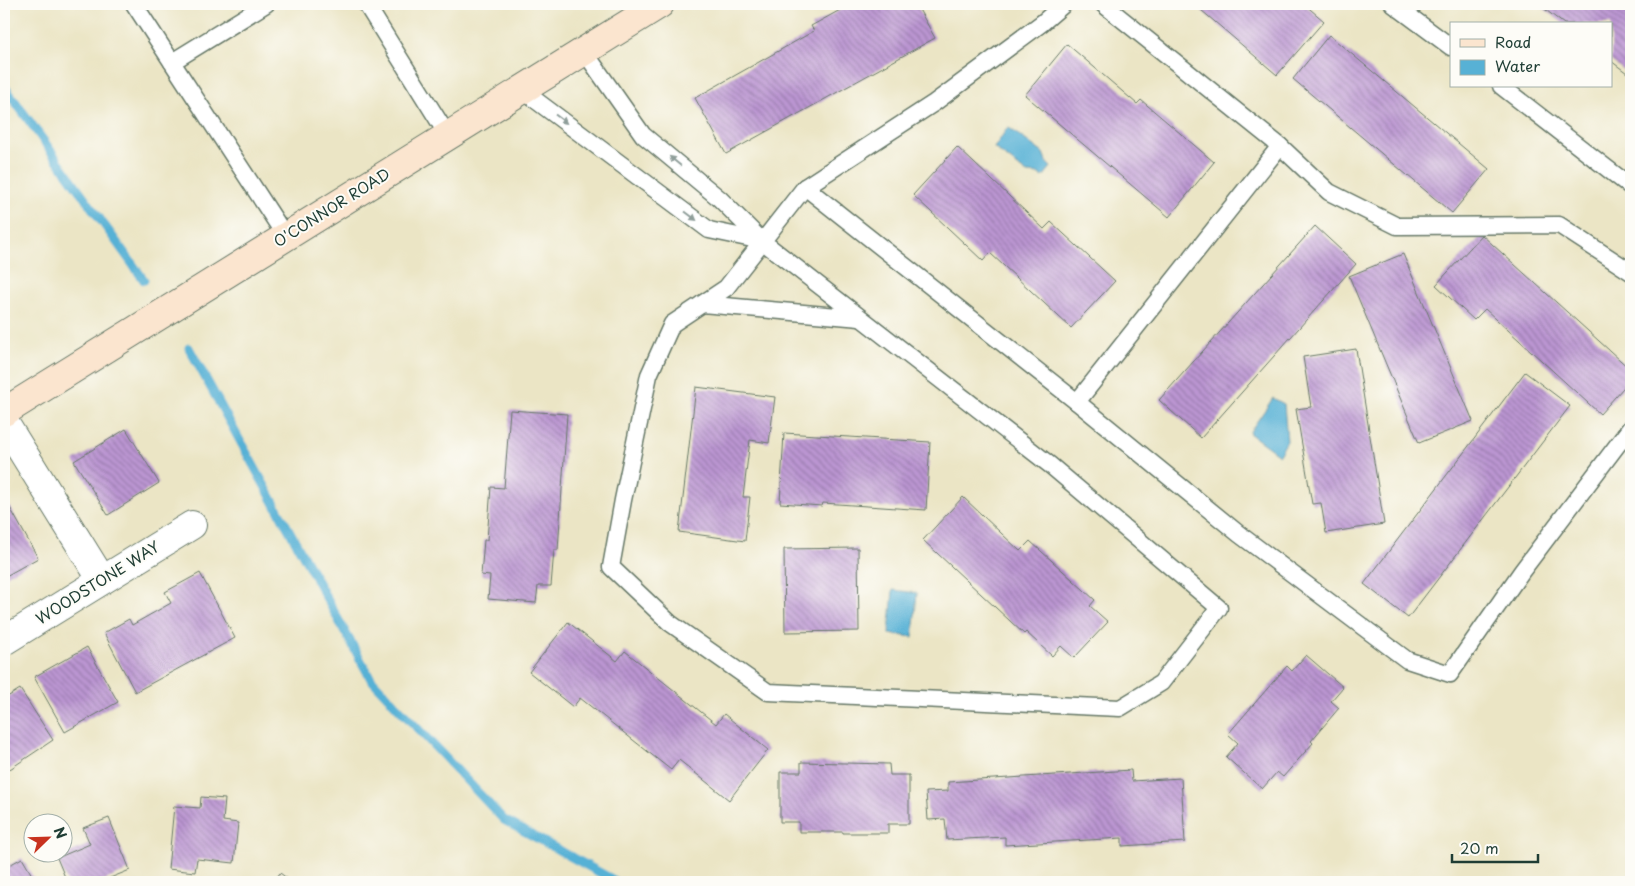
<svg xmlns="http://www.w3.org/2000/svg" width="1635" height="886" font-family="'Playpen Sans',sans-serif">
<defs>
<pattern id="building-back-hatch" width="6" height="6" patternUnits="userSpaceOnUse" patternTransform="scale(1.25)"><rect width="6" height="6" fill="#bb95d2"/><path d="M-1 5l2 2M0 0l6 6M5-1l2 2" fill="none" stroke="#977bab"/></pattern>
</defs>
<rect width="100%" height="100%" fill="#fdfcf7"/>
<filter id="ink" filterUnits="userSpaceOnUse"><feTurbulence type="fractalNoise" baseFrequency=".02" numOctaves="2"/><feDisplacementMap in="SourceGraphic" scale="10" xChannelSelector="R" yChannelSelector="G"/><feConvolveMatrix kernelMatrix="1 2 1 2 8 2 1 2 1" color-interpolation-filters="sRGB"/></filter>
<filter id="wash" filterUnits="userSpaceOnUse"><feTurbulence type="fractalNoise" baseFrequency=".0096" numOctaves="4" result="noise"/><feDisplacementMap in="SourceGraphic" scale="20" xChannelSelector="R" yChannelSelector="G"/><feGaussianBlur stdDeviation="1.12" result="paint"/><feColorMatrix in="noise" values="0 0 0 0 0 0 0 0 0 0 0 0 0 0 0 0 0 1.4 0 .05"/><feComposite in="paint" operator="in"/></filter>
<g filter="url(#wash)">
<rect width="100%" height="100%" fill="#ebe5c5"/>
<g fill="#57b1d5" stroke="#3b7784">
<path d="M1008,127L1043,153L1047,163L1051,167L1043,177L1039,174L1027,173L994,148Z"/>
<path d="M1273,398L1284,404L1287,441L1279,455L1249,433Z"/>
<path d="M893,590L917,593L913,637L889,634Z"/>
</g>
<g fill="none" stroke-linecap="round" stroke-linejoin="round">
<g stroke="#57b1d5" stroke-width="9">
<path d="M4,86L144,280"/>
<path d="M189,348L371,679L504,820L617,882"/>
</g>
</g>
<g id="blocks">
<g fill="url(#building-back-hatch)">
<path d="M851,4H916L935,38L726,154L695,98L814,31L811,26Z"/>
<path d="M1194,4H1304L1324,21L1277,75Z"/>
<path d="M1538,4H1631V76L1611,61V24H1564Z"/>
<path d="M1329,35L1489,169L1452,213L1293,79Z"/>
<path d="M1067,44L1137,104L1141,100L1214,162L1169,217L1025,95Z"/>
<path d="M957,147L1044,229L1051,222L1115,281L1071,328L990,253L983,261L913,195Z"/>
<path d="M1315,226L1356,264L1201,438L1159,400Z"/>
<path d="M1482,235L1631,370V379L1600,414L1485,309L1474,320L1436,285Z"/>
<path d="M1403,254L1473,421L1419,443L1349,276Z"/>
<path d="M1356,349L1384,524L1326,533L1321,503L1312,504L1296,409L1311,407L1303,357Z"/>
<path d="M1525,372L1570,406L1408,618L1364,584Z"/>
<path d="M696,387L775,397L769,443L750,440L743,497H750L745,541L679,532Z"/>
<path d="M510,410L567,414L558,550H554L551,586H538L536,603L488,599L490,576L481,575L484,540H487L491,487L504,488Z"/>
<path d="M126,429L159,483L108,515L74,461Z"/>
<path d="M784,433L930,442L926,510L823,503L822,506L780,503Z"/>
<path d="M963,497L1020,551L1030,541L1095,600L1090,606L1108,622L1074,658L1061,646L1052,656L1026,632L1024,634L923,540Z"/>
<path d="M8,504L38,558L4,577V507Z"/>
<path d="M858,548L859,631L785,632L784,549Z"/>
<path d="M200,573L235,638L135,692L104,633L129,619L132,625L171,603L165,592Z"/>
<path d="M568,622L617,661L625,651L716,724L724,714L768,750L729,800L679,760L671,770L580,698L573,707L529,672Z"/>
<path d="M87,647L118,702L65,732L34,677Z"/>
<path d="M1306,655L1343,687L1331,701L1339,708L1311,741L1313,743L1283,777L1277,772L1262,789L1226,757L1238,743L1228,734L1287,666L1292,671Z"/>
<path d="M20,689L53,740L4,773V699Z"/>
<path d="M801,762L889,764L890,775H909V824H888V833H843V832H799V822H780V772H801Z"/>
<path d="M1131,770L1132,781L1181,778L1185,842L1122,846V838L1005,845V837L947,840L945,819L928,820L926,792L948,791V782Z"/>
<path d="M201,797L225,799L223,821L238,823L234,863L197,859L195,872L168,869L174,806L200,808Z"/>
<path d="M109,818L130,870L100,882H67L57,858L90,844L83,828Z"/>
<path d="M22,858L36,882H4V868Z"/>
<path d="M280,873L292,882H273Z"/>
</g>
</g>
</g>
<g filter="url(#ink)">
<use href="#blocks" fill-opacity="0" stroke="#667867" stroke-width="1"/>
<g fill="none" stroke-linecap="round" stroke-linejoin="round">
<defs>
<g id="lane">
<path d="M134,4L286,237"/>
<path d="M366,4L448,136"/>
<path d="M1103,4L1280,146L1329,192L1397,226L1559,225L1631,272"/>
<path d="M1393,4L1451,47"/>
<path d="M584,51L643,135L720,199L762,241L1050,465L1219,608L1161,683L1120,708L768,692L670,623L611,567L623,500L649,375L672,324L726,288L805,187L934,103L1042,23L1064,4"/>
<path d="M172,62L266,4"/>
<path d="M1501,86L1631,187"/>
<path d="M522,90L709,230L762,241"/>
<path d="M805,187L1077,402L1239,534L1407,660L1450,674L1522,571L1631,427"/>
<path d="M702,304L860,318"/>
<path d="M1077,402L1280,146"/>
</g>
<g id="street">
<path d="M4,422L102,580"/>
<path d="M4,641L192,525"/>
</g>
<path id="secondary" d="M4,412L660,4"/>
</defs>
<use href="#lane" stroke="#667867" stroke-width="19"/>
<use href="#street" stroke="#667867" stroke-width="30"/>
<use href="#secondary" stroke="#667867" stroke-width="30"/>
<use href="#lane" stroke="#fff" stroke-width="16"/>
<use href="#street" stroke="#fff" stroke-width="28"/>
<use href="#secondary" stroke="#fbe5cf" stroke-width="28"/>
</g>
<defs><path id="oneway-solid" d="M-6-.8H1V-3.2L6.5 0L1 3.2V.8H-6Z" transform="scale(1.25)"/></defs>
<g fill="#8f9e9a">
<use href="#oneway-solid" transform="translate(561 119) rotate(37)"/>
<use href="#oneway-solid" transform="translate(675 161) rotate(-140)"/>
<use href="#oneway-solid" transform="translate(691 216) rotate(37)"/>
</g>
</g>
<g text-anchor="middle" stroke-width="4" stroke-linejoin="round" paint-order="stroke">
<g font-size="15" fill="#1f3d34" stroke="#fdfcf7">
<text transform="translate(332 208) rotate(-32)" y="5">O'CONNOR ROAD</text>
<text transform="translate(98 583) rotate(-32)" y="5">WOODSTONE WAY</text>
</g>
</g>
<rect width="1635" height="886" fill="none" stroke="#fdfcf7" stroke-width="20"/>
<rect x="1450" y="22" width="162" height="65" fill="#fdfcf7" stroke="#a4b0a9"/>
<rect x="1460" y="39" width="25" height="8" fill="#fbe5cf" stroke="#a4b0a9"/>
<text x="1495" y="48" font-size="15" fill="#1f3d34">Road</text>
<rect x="1460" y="60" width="25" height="15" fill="#57b1d5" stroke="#a4b0a9"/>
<text x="1495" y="72" font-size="15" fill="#1f3d34">Water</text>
<g transform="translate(48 838) rotate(67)"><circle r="24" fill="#fdfcf7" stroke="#a4b0a9"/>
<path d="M0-4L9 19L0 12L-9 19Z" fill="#c8321e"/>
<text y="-8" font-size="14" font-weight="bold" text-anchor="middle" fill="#1f3d34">N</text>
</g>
<path d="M1452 854v8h86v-8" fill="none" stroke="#1f3d34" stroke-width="2.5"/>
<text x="1460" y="854" font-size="15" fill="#1f3d34" stroke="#fdfcf7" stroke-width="4" paint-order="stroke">20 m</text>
</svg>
